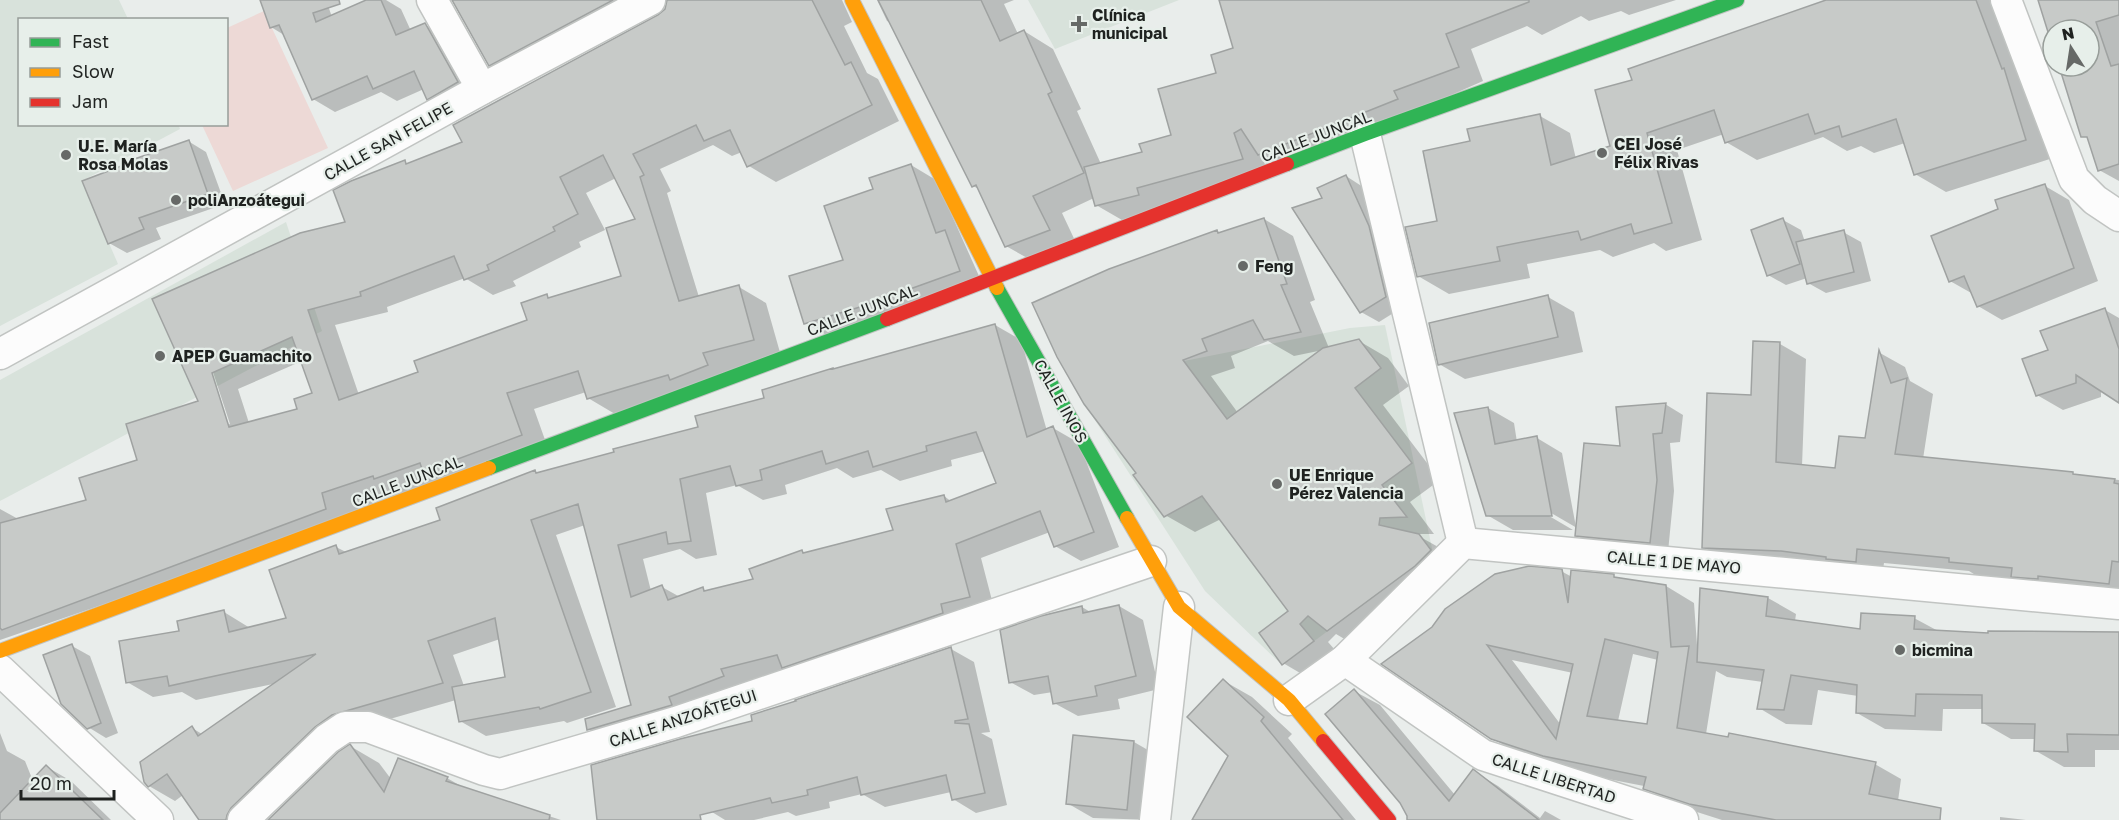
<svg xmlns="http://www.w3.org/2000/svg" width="2119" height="820" font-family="'Golos Text',sans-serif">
<rect width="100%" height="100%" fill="#e9edeb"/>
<g fill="#d8e2db">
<path d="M0,0H119L128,19L20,20V124H178L180,129L82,181L118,264L0,326Z"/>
<path d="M1028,0H1179L1055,49Z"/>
<path d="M286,222L322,331L0,501V380Z"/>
<path d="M1385,325L1433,553L1282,665L1205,591L1091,414L1184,361L1350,328Z"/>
</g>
<path fill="#edd9d6" d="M264,11L328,148L233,191L202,125L226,124L227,28Z"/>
<g fill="#0003" fill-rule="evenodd">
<path d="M261,0H326L332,17L370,0H386L401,9L411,31L425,25L448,38L480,95L450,112L428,99L424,89L397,101L381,92L335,112L313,99L284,35L271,27Z"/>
<path d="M454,0H842L852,22L844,26L867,73L878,79L899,121L776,182L749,166L742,152L732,156L713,145L660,169L671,191L667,193L699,297L739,287L766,303L781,356L615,414L588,398L586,392L534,409L549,451L0,640V509L20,520L88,502L139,461L200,402L154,300L347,223L405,162L409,165L464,143L659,16L666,10L669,1L517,81L490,65ZM616,178L637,220L623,277L551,299L546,296L528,321L420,373L359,395L335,325L388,312L387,307L465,278L493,295L516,286L513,281L581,247L579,242L605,230L586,193ZM302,361L314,394L299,410L249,423L238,389ZM211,366L230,424L227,425L208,367Z"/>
<path d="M877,0H1014L1004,4L1018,34L1024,31L1053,49L1081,109L1077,111L1101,164L1143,154L1172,136L1234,49L1221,0H1676L1629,15L1621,11L1589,21L1581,16L1542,35L1527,26L1471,49L1483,81L1284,169L1262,156L1268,173L1122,220L1096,205L1094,198L1062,213L1078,247L1036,263L1006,246L979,189L973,186L891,23L887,21Z"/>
<path d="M1828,0H1999L2056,157L1946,192L1915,174L1905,143L1874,153L1861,146L1847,151L1823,137L1757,160L1726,142L1724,134L1677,150L1702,240L1666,251L1654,243L1613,257L1600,250L1527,264L1530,278L1449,294L1418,276L1472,143L1540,116L1570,133L1576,159L1612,147L1634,81Z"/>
<path d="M2039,0H2119V181L2099,170L2066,66H2089V30H2053V43Z"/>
<path d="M188,141L206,152L225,204L156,228L161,239L127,253L109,243Z"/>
<path d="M911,165L936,180L983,285L830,337L805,323L845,261L875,190Z"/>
<path d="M1346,176L1363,187L1403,307L1379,322L1361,312L1324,199Z"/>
<path d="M2045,186L2069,200L2098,281L2002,320L1978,306L1973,294L1950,281L2000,210Z"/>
<path d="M1264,219L1293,236L1315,300L1310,302L1329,348L1359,341L1388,358L1409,386L1383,405L1440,480L1410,502L1434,534H1415L1449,553L1460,567L1445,583L1358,647L1336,634L1328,642L1342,658L1312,680L1283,663L1291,612L1221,519L1195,532L1165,515L1135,475L1217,231L1221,233ZM1268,341L1294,356L1323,350L1238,413L1211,376L1235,368L1231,356Z"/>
<path d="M1783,220L1801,230L1805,242L1843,232L1861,242L1871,281L1826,293L1808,283L1807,278L1786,285L1768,275Z"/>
<path d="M1548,297L1574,312L1583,352L1465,379L1439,364Z"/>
<path d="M2105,310L2119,318V401L2101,390V397L2063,410L2037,395L2049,351Z"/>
<path d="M995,325L1021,340L1047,431L1053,428L1079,443L1119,547L1081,561L1055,546L1050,532L981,558L995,612L614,744L588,729L633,706L585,525L556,535L616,707L567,723L564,721L486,736L460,721L456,700L362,727L241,820H204L183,795L175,801L149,786L192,728L202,734L278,683L196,700L182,692L153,697L127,682L181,632L224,612L250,628L288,620L336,547L348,553L442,521L535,472L538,474L700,428L766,399ZM985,451L998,484L952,502L944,496L895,531L806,554L802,551L754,581L708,592L703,589L680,597L662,587L651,591L643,559L680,549L696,559L717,555L706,493L737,485L763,500L787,494L785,485L837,468L853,478L881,470L900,481L952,466L951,460ZM500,639L507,678L464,686L453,655Z"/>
<path d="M1780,344L1806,359L1802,466L1837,470L1866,440L1880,353L1905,367L1910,381L1933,394L1923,459L2119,480V597L1977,576L1969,571L1884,563L1882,576L1729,562L1703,547L1752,396Z"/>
<path d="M1665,404L1683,415L1680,442L1670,443L1674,491L1668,552L1594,546L1576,535L1577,528L1546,510L1544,513L1573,530H1513L1487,515L1488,408L1514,423L1517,442L1537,438L1562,453L1576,527L1622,448Z"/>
<path d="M1561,571L1572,577L1613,576L1620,579L1666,586L1694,603L1697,645L1768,598L1796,614L1795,621L1862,631L1914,618L1940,632L1989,635L2119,634V750H2095V767H2064L2036,751V739H2011L1983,723V709H1943L1942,731L1885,729L1857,713L1858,696L1818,690L1812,725L1786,724L1759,708L1763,682L1727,677L1716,671L1706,734L1873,763L1901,779L1898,801L1929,820H1722L1675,805L1647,789L1649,787L1572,772L1520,755L1492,738L1384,664ZM1633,654L1658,660L1648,725L1618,721ZM1512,660L1573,673L1561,725Z"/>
<path d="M1119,606L1143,620L1159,689L1118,699L1120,709L1078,716L1054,703L1053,692L1034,695L1010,682L1082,607L1092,613Z"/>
<path d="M72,646L90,656L118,733L106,738L88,727Z"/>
<path d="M951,649L974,662L990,732L981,733L992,739L1007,805L976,813L953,799L951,792L885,807L862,794L829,802L830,808L796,816L788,812L754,820H725L712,812Z"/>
<path d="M1224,681L1252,697L1292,734L1288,738L1356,820H1194L1230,755Z"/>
<path d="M1354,691L1380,705L1455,795L1473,771L1498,786L1540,818L1545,811L1561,820H1409Z"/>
<path d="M0,733L7,751L25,761L33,781L47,767L71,781L111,820H0Z"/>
<path d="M1134,742L1160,757L1153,820L1093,818L1067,803Z"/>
<path d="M350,746L379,763L391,779L447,778L466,789L561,820H268Z"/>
<path d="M2000,817L2026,820H2000Z"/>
</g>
<g fill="#c7cac8" stroke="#9fa2a1" stroke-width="1.5" fill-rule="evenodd">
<path d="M260,0H339L340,4L313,13L316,22L366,0H381L396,35L425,23L458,82L427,100L414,71L373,89L367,76L312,100L279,25L270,28Z"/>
<path d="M452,0H613L489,66Z"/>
<path d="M667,0H812L845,65L851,62L872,105L747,167L730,130L704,141L696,125L633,154L644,175L640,177L679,301L739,285L754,340L703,353L708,365L670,380L668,375L587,399L578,371L507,393L522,435L423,472L420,463L374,479L373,476L322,493L326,509L2,630L0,628V523L86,500L79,478L137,460L126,424L198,401L152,299L300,233L345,222L333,190L351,181L405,160L406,164L462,142L453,125L658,15L665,9ZM603,155L635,219L606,228L621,276L548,298L547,294L521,303L527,320L414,361L418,372L339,400L308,310L361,296L360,292L454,256L464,280L489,270L487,265L555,231L553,227L578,214L560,177ZM292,337L312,393L294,399L297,409L229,427L212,373Z"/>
<path d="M878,0H981L1000,41L1024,30L1052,92L1048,94L1084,173L1033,196L1050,230L1005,247L976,185L972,187Z"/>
<path d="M1219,0H1529V2L1446,34L1459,67L1394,91L1398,99L1258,155L1241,129L1234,133L1243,159L1137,188L1139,195L1095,206L1084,167L1142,152L1139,144L1171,135L1158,89L1216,73L1211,55L1233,48Z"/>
<path d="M1826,0H1976L2002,69L2004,68L2026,140L1914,175L1896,119L1842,137L1839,126L1815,134L1808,114L1725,143L1714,110L1647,133L1672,223L1634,234L1631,224L1581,240L1578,231L1497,247L1500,261L1417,277L1405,227L1437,221L1423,151L1470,141L1467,129L1540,114L1551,165L1610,146L1595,90L1632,80L1628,69Z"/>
<path d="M2038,0H2119V15L2096,22L2111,66L2119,64V164L2098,171L2087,137H2081L2059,66H2089V30H2053V48Z"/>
<path d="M189,140L208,194L139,218L144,229L108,244L82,181L124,165L123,163Z"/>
<path d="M911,164L936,233L945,230L960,271L860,307L804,324L789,276L843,260L824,206L873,189L869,178Z"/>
<path d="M1346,175L1369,226L1386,297L1360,313L1292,208L1322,198L1317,188Z"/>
<path d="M2045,184L2074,268L1977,307L1964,276L1949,282L1931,236L1998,209L1995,200Z"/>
<path d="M1264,218L1287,284L1281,285L1301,332L1264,340L1253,320L1202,339L1207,351L1183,360L1227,419L1323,348L1359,339L1381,368L1355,388L1412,463L1382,485L1407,517L1380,518L1379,525L1419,534L1431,550L1415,566L1327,631L1308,616L1300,624L1314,641L1282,665L1259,633L1288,611L1202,496L1164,517L1133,475L1136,473L1084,404L1057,357L1032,303L1109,269L1217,230L1218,233Z"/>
<path d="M1783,218L1800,264L1767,276L1751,230Z"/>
<path d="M1844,230L1854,272L1807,284L1796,242Z"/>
<path d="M1548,295L1558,337L1438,365L1429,323Z"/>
<path d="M2105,308L2119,349V403L2076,375V383L2036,396L2022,359L2048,350L2040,331Z"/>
<path d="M995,324L1027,437L1053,426L1094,532L1054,547L1040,511L956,544L970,597L941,604L943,613L782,668L777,655L721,669L724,676L669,697L672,705L587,730L585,719L631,705L578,504L531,520L591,692L540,709L539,707L459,722L452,687L505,677L495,618L428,641L443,683L332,715L315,727L231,808L227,815L226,820H199L167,774L148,787L144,782L140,762L192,726L198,736L316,654L169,686L167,676L126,683L119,641L179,631L177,621L224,610L229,632L286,618L269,570L336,545L339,554L440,520L436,508L535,470L536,473L614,452L613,449L698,427L695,416L764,398L762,390L833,368V369ZM976,432L996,483L946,502L944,495L886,509L893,530L803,553L802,550L749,569L753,579L704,591L703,587L668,600L662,585L631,597L618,545L666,532L668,544L691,541L680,479L730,466L736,486L762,480L760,470L822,451L826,464L868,451L873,467L927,451L926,446Z"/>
<path d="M1753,341L1780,342L1776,462L1835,468L1839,436L1865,438L1879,350L1891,383L1907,378L1895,454L2073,472V474L2115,479L2114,483L2119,484V562L2112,561L2109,584L2038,576V579L2011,577L2012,568L1949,562V558L1857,549L1856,562L1826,559V557L1781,551L1702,548L1707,393L1751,395Z"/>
<path d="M1666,403L1662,433L1653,434L1657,480L1650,543L1575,536L1584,443L1620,446L1616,407Z"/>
<path d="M1488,407L1495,444L1537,436L1552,516H1486L1454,413Z"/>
<path d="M1529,566L1562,569L1568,603L1571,570L1614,574V577L1666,585L1671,647L1689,646L1677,728L1728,737L1729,733L1876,762L1869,794L1941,808L1940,820H1776L1689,804L1643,789L1646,777L1543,756L1491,739L1381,664L1432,627L1445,609L1495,574ZM1605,639L1658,652L1647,724L1587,716ZM1487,645L1573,664L1556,739Z"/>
<path d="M1700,588L1768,597L1766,616L1860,629L1861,613L1915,616L1914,629L1988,633V631L2119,632V735L2067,734L2068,752L2034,751L2035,724L1982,723V695L1916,694L1915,716L1856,713L1857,685L1791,675L1784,710L1757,709L1764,670L1697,662Z"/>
<path d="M1119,605L1136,676L1095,686L1097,696L1053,704L1048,676L1009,683L1000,630L1041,616L1082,606L1083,613Z"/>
<path d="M72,644L101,723L87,729L61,704L43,655Z"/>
<path d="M951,647L968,719L955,721V723L969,724L985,793L952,800L946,775L861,795L857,777L807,790L808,795L772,803L770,798L700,815L701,820H597L591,765L680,739L752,721L751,715L796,701L795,700Z"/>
<path d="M1223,679L1264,717L1261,721L1343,820H1192L1228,756L1187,717Z"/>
<path d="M1354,689L1449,801L1473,769L1539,820H1407V816L1400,803L1325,714Z"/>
<path d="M1073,735L1134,741L1127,810L1066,804Z"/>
<path d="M350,744L384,792L398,758L448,777L446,781L550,815L549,820H268L338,752Z"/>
<path d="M46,765L103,820H0V813Z"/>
</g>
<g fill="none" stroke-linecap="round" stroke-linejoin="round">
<defs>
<g id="street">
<path d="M432,0L482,89"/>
<path d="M2006,0L2074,179L2095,200L2119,216"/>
<path d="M1365,134L1463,543"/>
<path d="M0,354L482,89L650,0"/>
<path d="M1345,660L1483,755L1683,820"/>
<path d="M0,670L158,820"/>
<path d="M1289,700L1345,660L1463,543L2119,604"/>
<path d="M243,820L327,739L345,727H368L484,770L500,774L676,722L1151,561"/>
<path d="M1155,820L1179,607"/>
</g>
<g id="fast">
<path d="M1287,164L1365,134L1737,0"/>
<path d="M997,288L1127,518"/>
<path d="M489,468L887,319"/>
</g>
<g id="slow">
<path d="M852,0L997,288"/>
<path d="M1127,518L1179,607L1289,700L1323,741"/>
<path d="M0,651L489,468"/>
</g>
<g id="jam">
<path d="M887,319L1287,164"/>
<path d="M1323,741L1389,820"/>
</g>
</defs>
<use href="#street" stroke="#c1c4c2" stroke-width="33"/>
<use href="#fast" stroke="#c1c4c2" stroke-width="16"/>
<use href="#slow" stroke="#c1c4c2" stroke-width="16"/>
<use href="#jam" stroke="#c1c4c2" stroke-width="16"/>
<use href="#street" stroke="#fcfcfc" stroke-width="30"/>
<use href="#fast" stroke="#30b455" stroke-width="14"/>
<use href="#slow" stroke="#ff9f0a" stroke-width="14"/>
<use href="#jam" stroke="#e5322d" stroke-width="14"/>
</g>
<g fill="#666967" stroke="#e7efea" stroke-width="2">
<path d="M1076 15h6v6h6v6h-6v6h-6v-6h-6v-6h6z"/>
<circle cx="1602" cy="153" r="6"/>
<circle cx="66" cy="155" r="6"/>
<circle cx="176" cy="200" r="6"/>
<circle cx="1243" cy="266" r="6"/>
<circle cx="160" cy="356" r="6"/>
<circle cx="1277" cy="484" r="6"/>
<circle cx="1900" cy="650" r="6"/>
</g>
<g text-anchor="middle" stroke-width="4.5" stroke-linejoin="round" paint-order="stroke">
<g font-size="16" font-weight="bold" fill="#1f2220" stroke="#e7efea" text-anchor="start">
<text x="1092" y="21">Clínica<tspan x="1092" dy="18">municipal</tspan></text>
<text x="1614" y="150">CEI José<tspan x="1614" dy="18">Félix Rivas</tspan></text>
<text x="78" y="152">U.E. María<tspan x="78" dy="18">Rosa Molas</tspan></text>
<text x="188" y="206">poliAnzoátegui</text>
<text x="1255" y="272">Feng</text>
<text x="172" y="362">APEP Guamachito</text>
<text x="1289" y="481">UE Enrique<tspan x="1289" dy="18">Pérez Valencia</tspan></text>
<text x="1912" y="656">bicmina</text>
</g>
<g font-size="16" fill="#1f2220" stroke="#e7efea">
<text transform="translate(1316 136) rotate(-21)" y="6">CALLE JUNCAL</text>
<text transform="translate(388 141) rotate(-29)" y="6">CALLE SAN FELIPE</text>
<text transform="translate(862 310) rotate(-21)" y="6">CALLE JUNCAL</text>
<text transform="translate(1061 401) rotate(61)" y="6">CALLE INOS</text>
<text transform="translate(407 481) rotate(-21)" y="6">CALLE JUNCAL</text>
<text transform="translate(1674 562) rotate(5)" y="6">CALLE 1 DE MAYO</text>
<text transform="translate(683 718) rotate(-18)" y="6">CALLE ANZOÁTEGUI</text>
<text transform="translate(1554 778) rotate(18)" y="6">CALLE LIBERTAD</text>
</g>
</g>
<rect x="18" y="18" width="210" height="108" fill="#e7efea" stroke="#979d99" stroke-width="1.5"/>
<rect x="30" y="38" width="30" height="9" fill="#30b455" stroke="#979d99" stroke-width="1.5"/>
<text x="72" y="48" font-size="18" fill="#1f2220">Fast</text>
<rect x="30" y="68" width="30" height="9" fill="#ff9f0a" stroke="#979d99" stroke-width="1.5"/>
<text x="72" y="78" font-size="18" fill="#1f2220">Slow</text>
<rect x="30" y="98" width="30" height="9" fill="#e5322d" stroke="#979d99" stroke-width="1.5"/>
<text x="72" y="108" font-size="18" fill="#1f2220">Jam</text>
<g transform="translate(2071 48) rotate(348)"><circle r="28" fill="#e7efea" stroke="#979d99" stroke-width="1.5"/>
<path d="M0-4.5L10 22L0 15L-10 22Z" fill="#666967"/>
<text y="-9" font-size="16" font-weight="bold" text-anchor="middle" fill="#1f2220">N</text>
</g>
<path d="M21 790v9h93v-9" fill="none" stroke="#1f2220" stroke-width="3"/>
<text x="30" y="790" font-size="18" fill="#1f2220" stroke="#e7efea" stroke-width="4.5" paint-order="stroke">20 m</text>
</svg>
